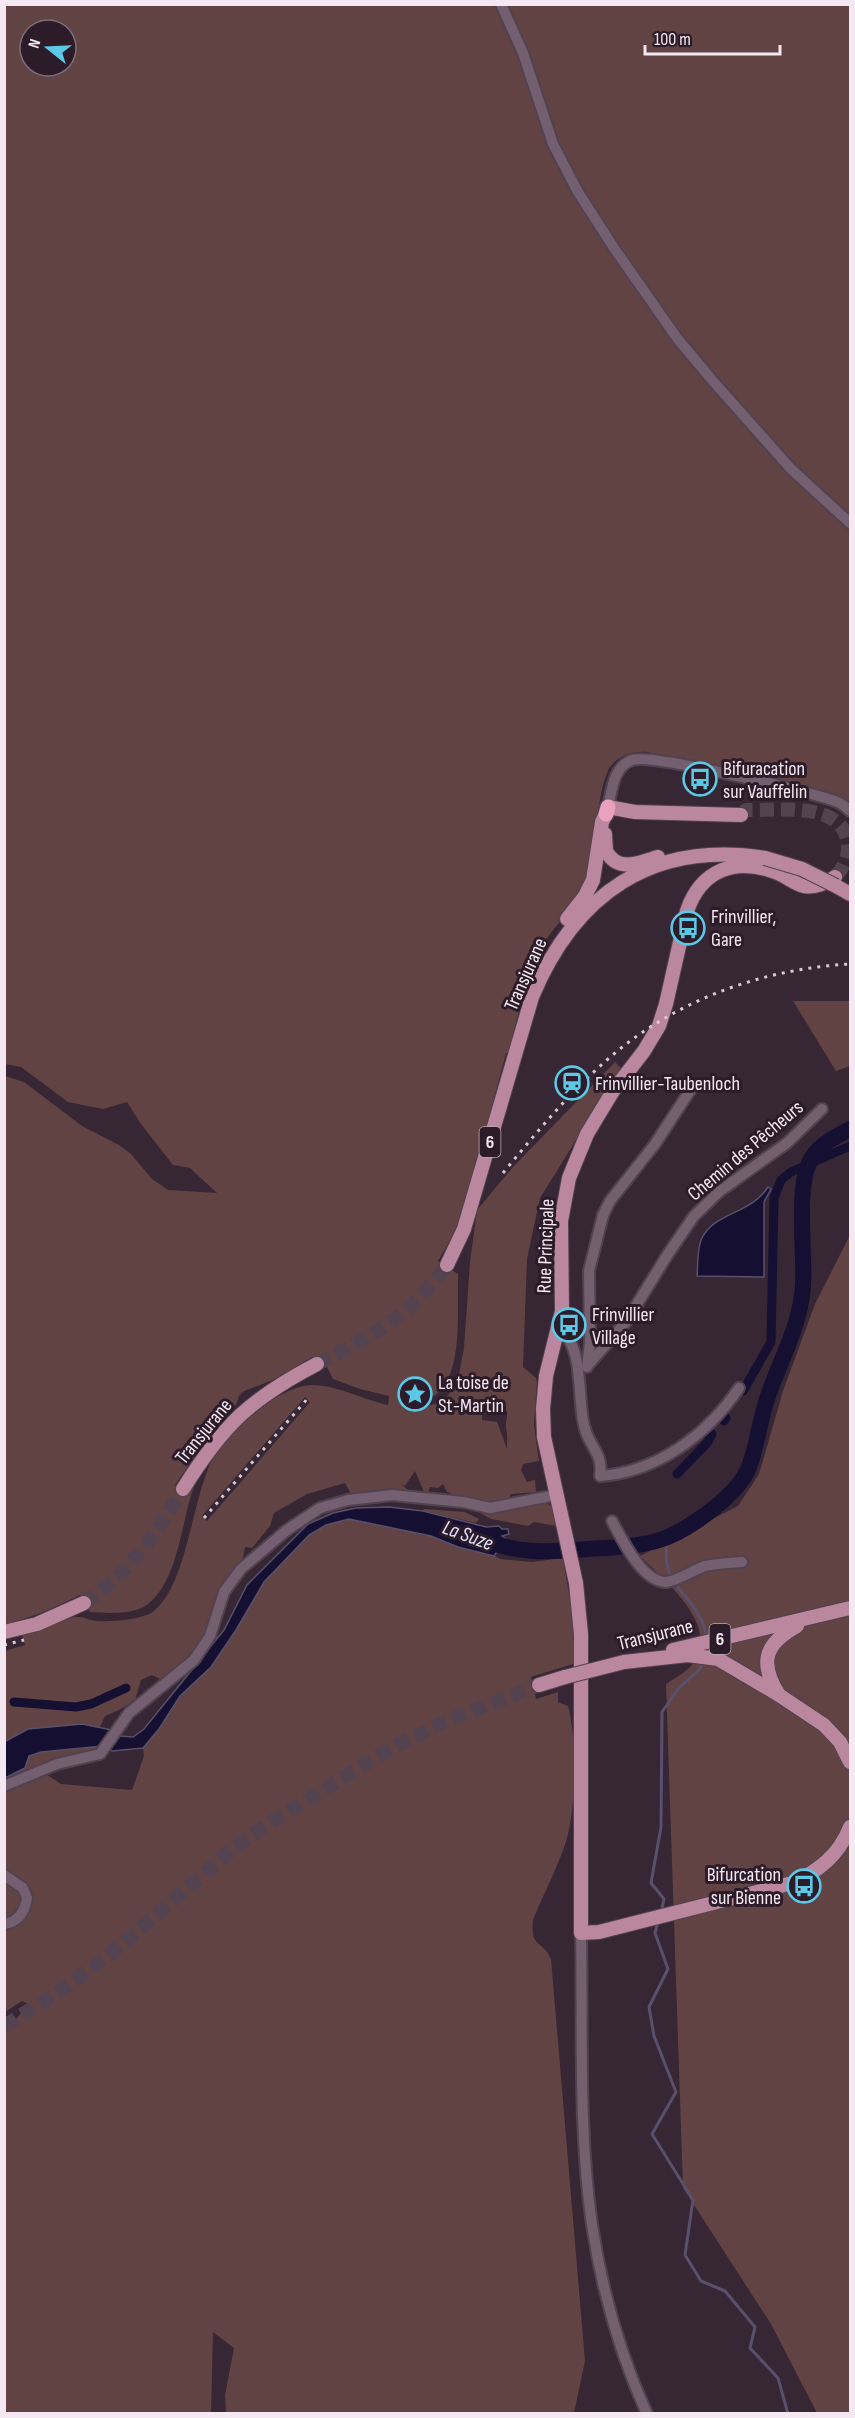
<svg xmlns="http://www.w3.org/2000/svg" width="855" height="2418" font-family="'Sofia Sans Condensed',sans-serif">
<rect width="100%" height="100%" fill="#372634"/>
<g fill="#624344" fill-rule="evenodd">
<path d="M4,5H850V803L844,800L647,752C631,751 620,755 609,768C594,803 598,845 588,881C583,898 553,927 543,945C524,979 519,1015 508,1053H506L462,1220L438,1261L458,1274V1280C457,1311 463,1370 438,1393C432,1398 423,1399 416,1401V1407L432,1405L445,1399L456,1385L459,1374L464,1348L470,1262L477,1210L513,1167L615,1062L621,1068L540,1198L527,1259L523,1367L536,1378L537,1382L534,1425L539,1461L523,1464L521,1470L527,1482L535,1480L536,1492L511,1494L505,1505C485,1506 465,1499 447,1492L443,1484L438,1488L430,1487L428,1494H425L415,1471L405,1486L400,1483L409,1491L395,1489L352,1496L345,1483L307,1494L274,1513L270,1526L252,1548L245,1547C241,1576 203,1647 181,1667C175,1672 167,1675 160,1679L152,1675L141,1680L135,1700L119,1710L105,1716L100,1727L82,1724L29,1729L5,1742V1651L25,1645L22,1635C39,1629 57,1620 74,1617C81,1616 89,1620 96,1621C110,1622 143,1620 154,1611C190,1580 191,1493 217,1450C227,1434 245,1421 260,1409C273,1398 295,1385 313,1385C336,1385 365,1400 388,1405L389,1396L360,1389L333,1379L327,1367L319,1370L312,1357L273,1380L244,1391L239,1396L237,1403L216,1426L175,1485L187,1492L194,1482L195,1484C181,1519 179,1584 145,1606C131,1615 105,1613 90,1612L80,1595L44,1612L5,1625V1076L24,1082L82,1126L119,1145L131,1154L152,1179L168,1190L217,1193L190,1168L173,1165L141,1124L127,1102L103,1109L68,1102L21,1067L5,1064ZM30,30H66V66H30ZM305,1397L310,1402L207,1521L202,1516ZM507,1403L503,1410L507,1411C508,1417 505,1422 506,1428C508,1436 507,1439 507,1449L497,1422L482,1420V1415L494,1412Z"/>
<path d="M793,1001H850V1066L836,1071Z"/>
<path d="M850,1235V2413H817L771,2324L683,2188L666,1684C673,1679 683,1674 689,1668C726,1629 665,1581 640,1556L738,1506L759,1474L783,1391L815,1304Z"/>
<path d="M544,1502L552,1506L556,1526L534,1522L528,1526L491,1519L473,1509Z"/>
<path d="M424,1509L465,1512L479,1519L476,1523L423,1511Z"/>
<path d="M349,1519L431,1536L458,1547L492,1554L500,1559L532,1562L563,1558L573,1619V1664L531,1677L536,1699L558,1692V1702L568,1706C577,1739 576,1800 568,1834C562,1859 543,1895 533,1920C530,1949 542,1939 551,1959L585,2361L574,2413H226L225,2395L234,2348L213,2332L211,2413H5V2032L29,2004L22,2001L5,2012L4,1778L25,1768L29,1756L40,1752L103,1746L90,1753L42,1764L43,1772L61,1784L132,1790L144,1756L143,1748L159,1729L180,1696L211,1667L236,1630L264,1582L309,1535L326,1525Z"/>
</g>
<g fill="#150f32" stroke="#58506c" stroke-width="1.5">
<path d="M768,1187L771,1189L764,1202V1277L697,1276C698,1265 697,1247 702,1238C715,1212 751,1214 768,1187Z"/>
<path d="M389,1507L423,1511L486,1527L499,1526L502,1529H508L509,1534L502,1536L506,1539L494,1556L458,1547L431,1536L349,1519L326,1525L309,1535L264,1582L236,1630L211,1667L180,1696L159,1729L143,1748L112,1751L103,1746L41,1752L29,1756L25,1768L5,1778L4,1742L28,1729L82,1724L112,1730L119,1736L133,1737L144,1729L224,1630L247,1585L308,1524L333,1513L356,1508Z"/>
</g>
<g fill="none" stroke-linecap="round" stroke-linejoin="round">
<g stroke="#58506c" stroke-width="3">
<path d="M667,1537C666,1551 665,1564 671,1577"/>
<path d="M674,1583C689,1600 703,1616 707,1638"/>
<path d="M661,1913L664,1899L651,1883L661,1827L662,1712L678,1689L700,1669L703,1661"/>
<path d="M658,1922L655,1933L668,1969L649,2007L654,2036L676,2092L652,2134L693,2200L685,2255L701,2281L725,2291L755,2327L750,2348L778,2378L788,2414"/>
</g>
<g stroke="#150f32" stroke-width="9">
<path d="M743,1391L771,1342L774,1198L781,1180L791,1172L850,1146"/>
<path d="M724,1421L726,1418"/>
<path d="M677,1474L707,1443L712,1434"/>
<path d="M14,1702L76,1707L91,1704L126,1688"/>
</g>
<path stroke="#150f32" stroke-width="16" d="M481,1538C523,1558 560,1550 605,1548C625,1547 649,1545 668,1537C693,1526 739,1494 749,1467C758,1443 760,1417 769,1393C782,1357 801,1323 803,1285C805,1252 796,1192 809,1163C816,1146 835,1137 850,1129"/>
<g stroke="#534350" stroke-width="14" stroke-dasharray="14 7" stroke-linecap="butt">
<path d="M741,815L746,810C777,811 842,800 848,843C849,856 844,868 835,877"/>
<path d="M317,1364C374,1335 407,1318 447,1265"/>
<path d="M84,1603C132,1570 153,1537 183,1489"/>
<path d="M4,2026L57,1993L110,1954L235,1847L262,1828L391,1748L446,1721L539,1685"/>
</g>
<defs>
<g id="minor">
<path d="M501,4L523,53L553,144L578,192L614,248L677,338L712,380L791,469L850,523"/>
<path d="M608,807C612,790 613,767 632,760C652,753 808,792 835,801C841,803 846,807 850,811"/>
<path d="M559,1329C586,1347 576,1401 585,1429C591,1449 603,1453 600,1476C657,1472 707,1435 739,1388"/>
<path d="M588,1365L626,1322L668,1254L694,1216L720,1191L787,1143L822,1109"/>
<path d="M587,1367L590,1343L589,1271L603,1215L610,1201L655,1144L693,1086"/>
<path d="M612,1521C622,1539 642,1582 666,1582C678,1581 693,1570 705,1566C717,1563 730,1563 742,1562"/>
<path d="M4,1786L57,1764L100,1754L129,1713L194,1660L210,1636L224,1592L241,1569L287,1530L320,1508L348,1500L392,1495L463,1502L490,1508L556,1495"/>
<path d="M4,1875L23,1888L27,1898C25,1911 19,1922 4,1924"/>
<path d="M581,1933C583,2030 578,2129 592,2225C602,2291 620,2354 647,2414"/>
</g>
<g id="major">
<path d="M608,807L635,812L741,815"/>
<path d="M605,834L606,851C618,873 639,863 658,857"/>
<path d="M835,877C826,883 815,888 804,886C794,884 785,875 775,872C735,857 701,870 687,911L666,1004L659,1026L644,1051L613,1091L587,1134L569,1178L561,1221L562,1311L546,1376L543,1409L544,1437L576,1583L581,1634V1933L599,1932L792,1883C819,1871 839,1855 850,1827"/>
<path d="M836,886L850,894"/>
<path d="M567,919L585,896L593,880L602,822L606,814"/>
<path d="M447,1265L464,1229L532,997C575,894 652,840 765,858"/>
<path d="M183,1489C223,1425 250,1399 317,1364"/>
<path d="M4,1632L37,1624L84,1603"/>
<path d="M673,1650L850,1608"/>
<path d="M624,1662L688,1655L718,1659L779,1695L824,1725L840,1742L850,1762"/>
<path d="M539,1685L565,1677"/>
<path d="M779,1695C759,1663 764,1644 797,1626"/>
</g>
<path id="highway" d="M606,814L608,807"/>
</defs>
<use href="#minor" stroke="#51424f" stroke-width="14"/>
<use href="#major" stroke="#51424f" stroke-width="16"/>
<use href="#highway" stroke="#51424f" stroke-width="18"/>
<use href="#minor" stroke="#735f6f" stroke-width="10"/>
<use href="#major" stroke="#bb879e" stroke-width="14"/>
<use href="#highway" stroke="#eba1be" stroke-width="15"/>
<g stroke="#d8cbd5" stroke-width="3" stroke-dasharray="3 6" stroke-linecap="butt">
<path d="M503,1173C536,1133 569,1093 608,1059C675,1000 762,969 850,964"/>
<path d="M204,1518L308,1398"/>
<path d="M4,1645L24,1640"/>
</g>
<defs>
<g id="major-bridge">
<path d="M765,858L802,869L836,886"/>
<path d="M565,1677L624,1662"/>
</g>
</defs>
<use href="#major-bridge" stroke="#51424f" stroke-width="16" stroke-linecap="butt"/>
<use href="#major-bridge" stroke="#bb879e" stroke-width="14"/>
</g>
<defs>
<symbol id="bus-ring" viewBox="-11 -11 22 22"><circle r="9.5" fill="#2c1c2a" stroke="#5bc8e6" stroke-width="1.5"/><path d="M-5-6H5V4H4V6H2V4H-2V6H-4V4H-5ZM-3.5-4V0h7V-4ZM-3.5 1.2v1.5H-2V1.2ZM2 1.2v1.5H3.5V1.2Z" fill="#5bc8e6"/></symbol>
<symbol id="station-ring" viewBox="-11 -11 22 22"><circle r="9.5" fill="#2c1c2a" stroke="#5bc8e6" stroke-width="1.5"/><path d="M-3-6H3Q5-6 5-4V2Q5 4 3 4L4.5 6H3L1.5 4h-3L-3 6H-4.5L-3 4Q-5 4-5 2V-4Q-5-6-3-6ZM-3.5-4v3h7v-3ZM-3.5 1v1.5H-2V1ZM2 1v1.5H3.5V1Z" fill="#5bc8e6"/></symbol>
<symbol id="sight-ring" viewBox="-11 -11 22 22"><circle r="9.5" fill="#2c1c2a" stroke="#5bc8e6" stroke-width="1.5"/><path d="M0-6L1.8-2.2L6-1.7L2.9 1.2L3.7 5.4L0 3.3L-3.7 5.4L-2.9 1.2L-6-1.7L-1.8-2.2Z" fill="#5bc8e6"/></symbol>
</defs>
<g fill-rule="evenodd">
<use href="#bus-ring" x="681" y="760" width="38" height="38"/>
<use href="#bus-ring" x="669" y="909" width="38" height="38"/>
<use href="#station-ring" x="553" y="1064" width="38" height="38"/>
<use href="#bus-ring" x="550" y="1306" width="38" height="38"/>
<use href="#sight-ring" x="396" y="1375" width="38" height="38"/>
<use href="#bus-ring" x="785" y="1867" width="38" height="38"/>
</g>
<g text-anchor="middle" stroke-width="6" stroke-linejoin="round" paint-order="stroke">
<g fill="#2c1c2a" stroke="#b8abb6" stroke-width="1.5">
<rect x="479.5" y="1127" width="21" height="30" rx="4.5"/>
<rect x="709.5" y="1624" width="21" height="30" rx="4.5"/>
</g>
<g font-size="18" font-weight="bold" fill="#f4e8f2">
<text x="490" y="1148">6</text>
<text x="720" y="1645">6</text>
</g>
<g font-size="20" fill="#f4e8f2" stroke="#2c1c2a" text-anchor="start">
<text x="723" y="775">Bifuracation<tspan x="723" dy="23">sur Vauffelin</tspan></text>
<text x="711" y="923">Frinvillier,<tspan x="711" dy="23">Gare</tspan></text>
<text x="595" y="1090">Frinvillier-Taubenloch</text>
<text x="592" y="1321">Frinvillier<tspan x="592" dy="23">Village</tspan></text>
<text x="438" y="1389">La toise de<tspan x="438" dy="23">St-Martin</tspan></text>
<text x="781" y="1881" text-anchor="end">Bifurcation<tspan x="781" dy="23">sur Bienne</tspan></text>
</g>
<g font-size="20" fill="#f4e8f2" stroke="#2c1c2a">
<text transform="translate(525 974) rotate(-66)" y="7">Transjurane</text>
<text transform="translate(745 1150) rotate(-40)" y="7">Chemin des Pêcheurs</text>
<text transform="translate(545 1246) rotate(-88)" y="7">Rue Principale</text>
<text transform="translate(203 1431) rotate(-51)" y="7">Transjurane</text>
<text transform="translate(655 1634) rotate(-14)" y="7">Transjurane</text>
</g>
<g font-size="21" font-style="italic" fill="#e1e0fc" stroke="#2c1c2a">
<text transform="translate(468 1535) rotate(20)" y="7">La Suze</text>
</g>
</g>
<rect width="855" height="2418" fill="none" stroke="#f4e8f2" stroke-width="12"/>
<g transform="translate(48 48) rotate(288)"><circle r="28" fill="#2c1c2a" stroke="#7c6e7a" stroke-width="1.5"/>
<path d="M0-4.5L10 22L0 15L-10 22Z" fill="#5bc8e6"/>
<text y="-9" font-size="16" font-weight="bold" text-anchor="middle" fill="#f4e8f2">N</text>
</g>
<path d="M645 45v9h135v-9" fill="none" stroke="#f4e8f2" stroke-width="3"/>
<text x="654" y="45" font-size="18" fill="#f4e8f2" stroke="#2c1c2a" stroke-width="4.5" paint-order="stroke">100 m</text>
</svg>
